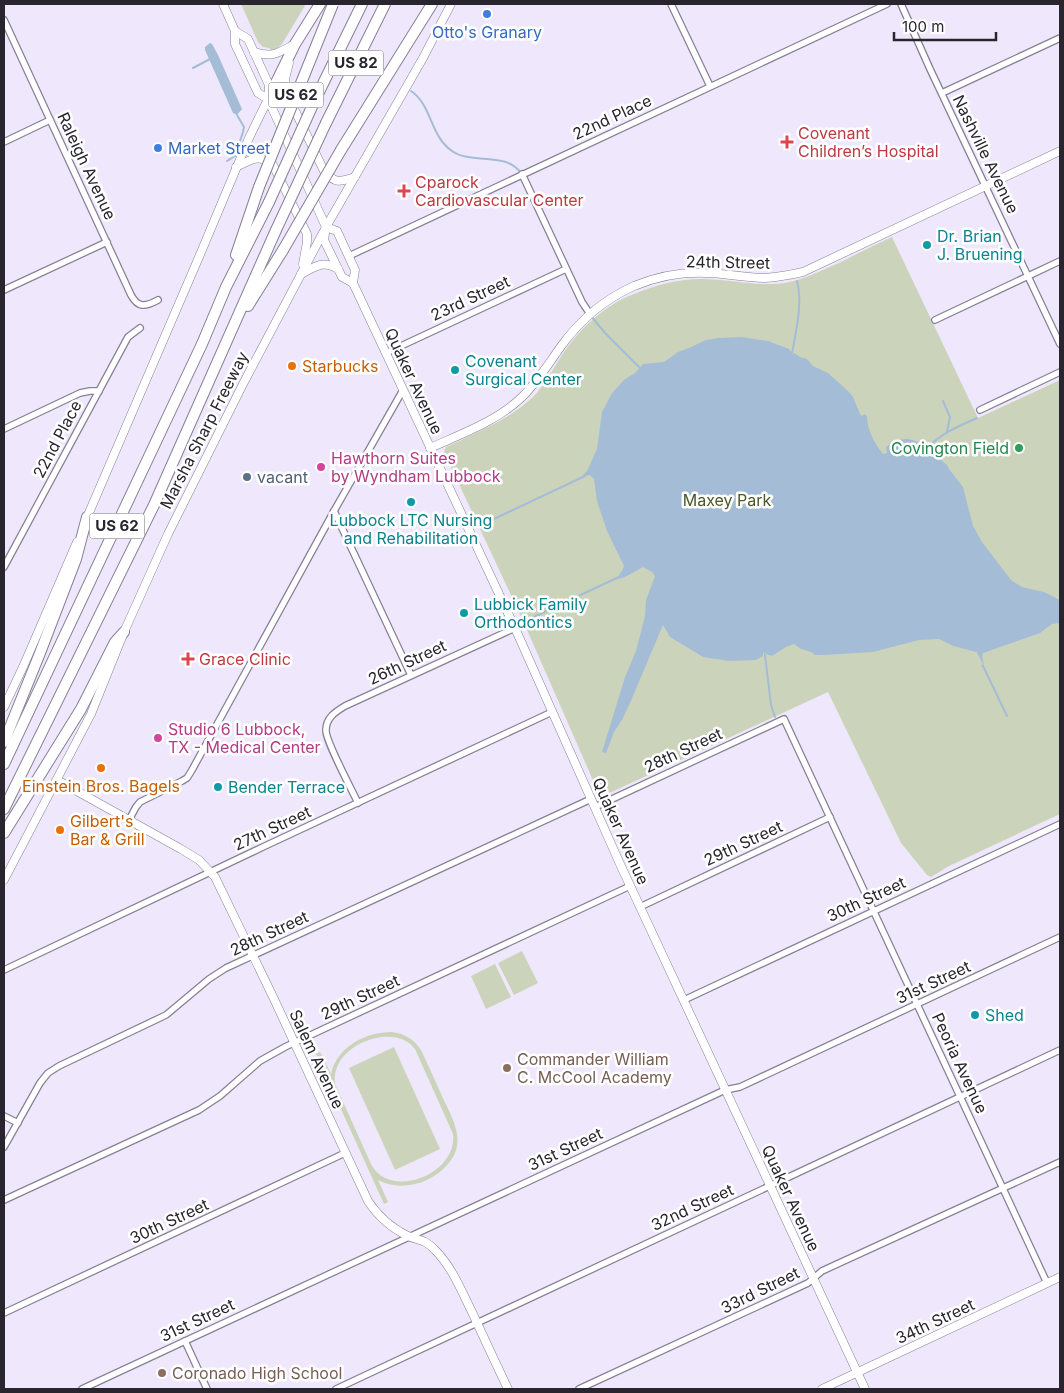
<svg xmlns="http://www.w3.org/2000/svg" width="1064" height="1393" font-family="Inter,sans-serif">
<rect width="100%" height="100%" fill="#efe8fc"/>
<g fill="#cbd4bb" fill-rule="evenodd">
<path d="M241,4H306L282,44L276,50L272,51L269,48L263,47L258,42Z"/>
<path d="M892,237L978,418L1060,380V814L949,866L931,877L927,875L901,843L828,692L605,795V792L600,791L599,794L524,623L444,452L446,447C477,432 509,420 534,396C546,383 554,367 564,352C580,329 603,307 629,296C652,286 676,279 702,279C730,279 757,287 785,283C805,279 823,270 841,262C858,253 875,245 892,237Z"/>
<path d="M522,951L538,983L514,995L498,963Z"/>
<path d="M495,964L511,997L486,1009L471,976Z"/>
<path d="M392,1032C405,1034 414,1039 421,1050C428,1065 435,1080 442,1096C452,1118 468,1142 448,1164C442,1171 435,1176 427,1180C411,1187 393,1188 378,1180L388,1202L384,1204L316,1054L320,1052L331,1074C337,1047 365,1032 392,1032ZM382,1037C395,1036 406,1038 415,1049L453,1134C458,1174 390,1201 371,1164L335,1084C332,1057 358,1040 382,1037Z"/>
<path d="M394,1047L440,1149L395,1170L349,1068Z"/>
</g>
<g fill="#a5bcd6">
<path d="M210,43L212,44L218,55L242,109L237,115L233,113L205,50V47Z"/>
<path d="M742,337L768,341L789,349L793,355L794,353L800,357L807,359L813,366L828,373L848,391L853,397L861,416L865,414L867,416C867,430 874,442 883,454L887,453L886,447C895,441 902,437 913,440C919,442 923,445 929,446L928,448L931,447L943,462L947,465L949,469L963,487L973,526L982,542L1011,580L1022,587L1044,592L1060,600V623L1052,624L1040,633L983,653C981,658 984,661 984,666L982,667L981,666L983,664L976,651V652L953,646L939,639L919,640L873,652L824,655H815L811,652L801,649L794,644L786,647L772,656L766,654V651L765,655L763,652V656L756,660L729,661L703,657L670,637L663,625L630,703L622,720L614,732L606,753L602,752L625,677L636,651L645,616L646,600L655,576L652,572L643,567L625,577L615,580L621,577L620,575L618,576L622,571L624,566L607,531L597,501L594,479L590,475L581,477L587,471L597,449L602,412L612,393L625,379L635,373L643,364L664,362L678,352L689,348L706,340L718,338Z"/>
</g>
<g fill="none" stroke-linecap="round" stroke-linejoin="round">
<g stroke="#a5bcd6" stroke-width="2">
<path d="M294,4H295"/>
<path d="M193,68L210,59"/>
<path d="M411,91C432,105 430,136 452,151C472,165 505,151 521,173"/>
<path d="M227,161L235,156L243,132L244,127L237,115"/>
<path d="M591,316L605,333L639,367"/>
<path d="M792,353C796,331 803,303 797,281"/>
<path d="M943,401L950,417L947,432"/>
<path d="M928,447C942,433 959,426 977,418"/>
<path d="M479,526L585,476"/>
<path d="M523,622L621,576"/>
<path d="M765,655L771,705L775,717"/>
<path d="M983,666L1007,716"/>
</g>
<defs>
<g id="street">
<path d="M671,4L710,86"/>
<path d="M901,4L930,69L1060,344"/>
<path d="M4,20L131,295C138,308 145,307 158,300"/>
<path d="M942,93L1060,38"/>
<path d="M4,142L50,120"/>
<path d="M522,174L582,302L590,314"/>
<path d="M349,256L887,4"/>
<path d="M4,290L107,242"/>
<path d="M935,320L1060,261"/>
<path d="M386,353L566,269"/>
<path d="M980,410L1060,372"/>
<path d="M4,429L80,393L90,391H99"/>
<path d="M334,511L411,675"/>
<path d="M4,567L128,337L140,328"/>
<path d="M358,803C352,790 325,740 326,730C326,718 335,712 345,706L515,628"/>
<path d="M595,807L784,719L1047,1283"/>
<path d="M129,820L136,807L140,802L182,781L187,778L192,770L334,511L403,390"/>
<path d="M640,907L830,817"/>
<path d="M4,970L265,846L552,712"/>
<path d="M684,1000L1060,824"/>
<path d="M4,1116L18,1123"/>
<path d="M4,1147L40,1083L48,1073L59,1066L166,1015L209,979L226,968L591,799"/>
<path d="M4,1200L199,1110L220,1096L260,1061L285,1047L630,886"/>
<path d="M4,1313L345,1153"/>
<path d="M185,1341L207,1389"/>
<path d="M82,1389L725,1090L740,1087L1060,937"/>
<path d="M336,1389L1060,1050"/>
<path d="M579,1389L808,1283L822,1271L1060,1162"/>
</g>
<g id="secondary">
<path d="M223,4L235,31V44L258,93L268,99"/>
<path d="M235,31L248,39L269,85L268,99L326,227L324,240L342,277L353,283"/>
<path d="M254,52C273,58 278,53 295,44"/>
<path d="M289,63L285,79L287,94L324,171C335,184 340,182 355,177"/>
<path d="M236,167C251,160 258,153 273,165L307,234V242L303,264"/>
<path d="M326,227L337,231L355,270L353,283L515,628L620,864L865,1389"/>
<path d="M301,274C316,266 323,260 338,269"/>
<path d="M430,448C461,434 498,421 523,396C538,381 549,363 562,345C581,319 605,299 634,286C656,277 681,272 705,273C725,273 745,278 765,278C778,277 790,275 803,272L1060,151"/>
<path d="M85,522L199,257L249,138L268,99"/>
<path d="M4,707L23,667L77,542"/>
<path d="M57,780L181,849L199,860L215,877L274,999L368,1201C378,1216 391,1228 408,1236C420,1241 425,1239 435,1250C452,1267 461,1290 472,1312C484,1338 496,1364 508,1389"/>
<path d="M4,880L91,714L124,632L168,534L243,384L326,227L423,58L451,4"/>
<path d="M822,1389L1060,1277"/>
</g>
<g id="highway">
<path d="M268,99L295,44L320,4"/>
<path d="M315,100L362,4"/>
<path d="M326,123L385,4"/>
<path d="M341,150L432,4"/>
<path d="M236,255L259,187"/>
<path d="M248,306L283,250"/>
<path d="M4,742L40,653L76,559L87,517"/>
<path d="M4,764L202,344L226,287L269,202"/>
<path d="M4,809L154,505L276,230"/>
<path d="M4,833L81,709L115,642L124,632"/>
</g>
</defs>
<use href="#street" stroke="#878096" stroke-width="8"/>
<use href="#secondary" stroke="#878096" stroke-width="9"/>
<use href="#highway" stroke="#878096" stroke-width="12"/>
<use href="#street" stroke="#fff" stroke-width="5.5"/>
<use href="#secondary" stroke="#fff" stroke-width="8"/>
<use href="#highway" stroke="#fff" stroke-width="10"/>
<defs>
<g id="highway-bridge">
<path d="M259,187L333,4"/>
<path d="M269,202L315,100"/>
<path d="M276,230L326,123"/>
<path d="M283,250L341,150"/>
</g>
</defs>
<use href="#highway-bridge" stroke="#878096" stroke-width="12" stroke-linecap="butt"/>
<use href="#highway-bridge" stroke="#fff" stroke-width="10"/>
</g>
<g fill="#3f7fe0" stroke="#fff" stroke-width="2">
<circle cx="487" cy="14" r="5"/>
<circle cx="158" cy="148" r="5"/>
</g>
<g fill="#e0444e" stroke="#fff" stroke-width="2">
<path d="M784.5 134.5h5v5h5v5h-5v5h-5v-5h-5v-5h5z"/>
<path d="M401.5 183.5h5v5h5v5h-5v5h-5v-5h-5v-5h5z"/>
<path d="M185.5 651.5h5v5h5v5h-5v5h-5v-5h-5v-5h5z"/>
</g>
<g fill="#0f9aa8" stroke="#fff" stroke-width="2">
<circle cx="927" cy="245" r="5"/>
<circle cx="455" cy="370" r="5"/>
<circle cx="411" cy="502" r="5"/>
<circle cx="464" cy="613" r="5"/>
<circle cx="218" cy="787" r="5"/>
<circle cx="975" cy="1015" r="5"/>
</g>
<g fill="#e8710a" stroke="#fff" stroke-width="2">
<circle cx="292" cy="366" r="5"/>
<circle cx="101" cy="768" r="5"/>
<circle cx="60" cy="830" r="5"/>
</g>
<circle fill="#2e9e5b" stroke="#fff" stroke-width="2" cx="1019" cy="448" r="5"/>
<g fill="#d1479c" stroke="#fff" stroke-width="2">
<circle cx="321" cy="467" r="5"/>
<circle cx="158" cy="738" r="5"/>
</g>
<circle fill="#5c6f8a" stroke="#fff" stroke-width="2" cx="247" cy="477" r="5"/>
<g fill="#8d6e63" stroke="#fff" stroke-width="2">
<circle cx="507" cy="1068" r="5"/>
<circle cx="162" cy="1373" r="5"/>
</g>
<g text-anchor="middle" stroke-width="5" stroke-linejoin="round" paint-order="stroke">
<g fill="#fff" stroke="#68666d" stroke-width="1">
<rect x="328.5" y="50.5" width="55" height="25" rx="4"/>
<rect x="268.5" y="82.5" width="55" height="25" rx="4"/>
<rect x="89.5" y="513.5" width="55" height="25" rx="4"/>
</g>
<g font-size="15" font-weight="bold" fill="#28252e">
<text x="356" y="68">US 82</text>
<text x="296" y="100">US 62</text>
<text x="117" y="531">US 62</text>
</g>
<g font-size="16" fill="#366cbe" stroke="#fff">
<text x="487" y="38">Otto's Granary</text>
<text x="168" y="154" text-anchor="start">Market Street</text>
</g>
<g font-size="16" fill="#28252e" stroke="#fff">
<text transform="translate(612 117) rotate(-25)" y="6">22nd Place</text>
<text transform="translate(986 154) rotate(64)" y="6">Nashville Avenue</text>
<text transform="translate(87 166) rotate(65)" y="6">Raleigh Avenue</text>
<text transform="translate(728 262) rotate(1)" y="6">24th Street</text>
<text transform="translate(470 298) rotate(-25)" y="6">23rd Street</text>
<text transform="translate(414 381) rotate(65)" y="6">Quaker Avenue</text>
<text transform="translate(204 430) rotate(-63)" y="6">Marsha Sharp Freeway</text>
<text transform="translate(57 439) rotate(-62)" y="6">22nd Place</text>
<text transform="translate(407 662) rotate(-25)" y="6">26th Street</text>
<text transform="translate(683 750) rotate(-25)" y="6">28th Street</text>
<text transform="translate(272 828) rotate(-25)" y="6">27th Street</text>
<text transform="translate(621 831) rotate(66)" y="6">Quaker Avenue</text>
<text transform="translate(743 843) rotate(-25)" y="6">29th Street</text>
<text transform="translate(866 899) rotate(-25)" y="6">30th Street</text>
<text transform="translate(269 933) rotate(-25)" y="6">28th Street</text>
<text transform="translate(933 982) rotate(-25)" y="6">31st Street</text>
<text transform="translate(360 997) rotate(-25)" y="6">29th Street</text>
<text transform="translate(317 1059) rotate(65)" y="6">Salem Avenue</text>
<text transform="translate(960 1063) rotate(65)" y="6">Peoria Avenue</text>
<text transform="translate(565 1149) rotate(-25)" y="6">31st Street</text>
<text transform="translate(791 1198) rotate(65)" y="6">Quaker Avenue</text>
<text transform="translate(692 1207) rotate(-25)" y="6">32nd Street</text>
<text transform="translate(169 1221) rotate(-25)" y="6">30th Street</text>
<text transform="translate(760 1290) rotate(-26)" y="6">33rd Street</text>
<text transform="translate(197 1320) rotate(-25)" y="6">31st Street</text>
<text transform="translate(935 1321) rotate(-25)" y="6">34th Street</text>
</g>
<g font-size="16" fill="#be3a42" stroke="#fff" text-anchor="start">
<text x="798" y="139">Covenant<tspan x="798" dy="18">Children’s Hospital</tspan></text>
<text x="415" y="188">Cparock<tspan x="415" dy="18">Cardiovascular Center</tspan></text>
<text x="199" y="665">Grace Clinic</text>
</g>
<g font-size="16" fill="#0d838f" stroke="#fff" text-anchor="start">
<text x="937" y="242">Dr. Brian<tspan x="937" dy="18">J. Bruening</tspan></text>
<text x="465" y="367">Covenant<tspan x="465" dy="18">Surgical Center</tspan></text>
<text x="411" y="526" text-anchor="middle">Lubbock LTC Nursing<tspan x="411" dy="18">and Rehabilitation</tspan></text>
<text x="474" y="610">Lubbick Family<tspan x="474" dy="18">Orthodontics</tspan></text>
<text x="228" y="793">Bender Terrace</text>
<text x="985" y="1021">Shed</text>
</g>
<g font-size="16" fill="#c56008" stroke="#fff" text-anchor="start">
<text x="302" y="372">Starbucks</text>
<text x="101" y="792" text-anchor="middle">Einstein Bros. Bagels</text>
<text x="70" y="827">Gilbert's<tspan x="70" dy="18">Bar &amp; Grill</tspan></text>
</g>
<g font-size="16" fill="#27864d" stroke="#fff" text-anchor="end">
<text x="1009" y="454">Covington Field</text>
</g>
<g font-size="16" fill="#b23c85" stroke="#fff" text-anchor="start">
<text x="331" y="464">Hawthorn Suites<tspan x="331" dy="18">by Wyndham Lubbock</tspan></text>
<text x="168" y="735">Studio 6 Lubbock,<tspan x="168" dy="18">TX - Medical Center</tspan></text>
</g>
<g font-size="16" fill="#4e5e75" stroke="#fff" text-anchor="start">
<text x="257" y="483">vacant</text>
</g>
<g font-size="16" fill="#4a5927" stroke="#fff">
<text x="727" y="506">Maxey Park</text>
</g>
<g font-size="16" fill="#785e54" stroke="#fff" text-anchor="start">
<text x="517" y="1065">Commander William<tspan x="517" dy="18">C. McCool Academy</tspan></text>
<text x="172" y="1379">Coronado High School</text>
</g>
</g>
<rect width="1064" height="1393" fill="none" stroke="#28252e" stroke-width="10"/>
<path d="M894 32v8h102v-8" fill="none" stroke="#28252e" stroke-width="2.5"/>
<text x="902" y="32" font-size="15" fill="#28252e" stroke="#ffffff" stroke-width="4" paint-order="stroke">100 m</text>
</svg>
